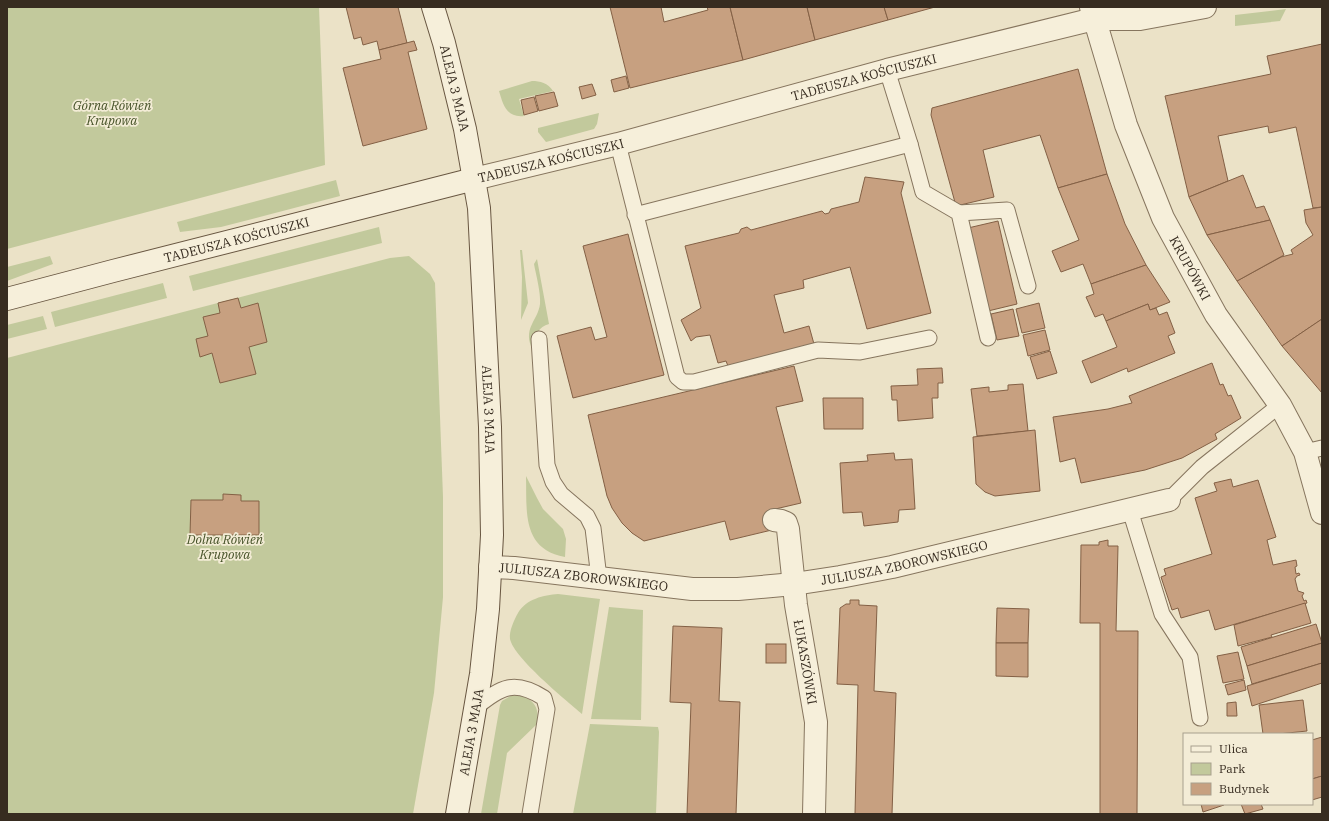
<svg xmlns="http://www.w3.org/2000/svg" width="1329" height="821" font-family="'IBM Plex Serif',serif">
<rect width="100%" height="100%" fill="#ebe2c7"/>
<g fill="#c2c99c">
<path d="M7,7H319L325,165L7,249Z"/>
<path d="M1286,9L1280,21L1235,26V15Z"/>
<path d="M532,81C540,81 548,83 553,91L519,99L524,116C506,118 503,104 499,91Z"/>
<path d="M599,113L597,124L594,129L546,142L538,132V128Z"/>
<path d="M336,180L340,196L221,227L180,232L177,222Z"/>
<path d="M379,227L382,243L193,291L189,276Z"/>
<path d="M520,250H522L528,303L521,320L522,277Z"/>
<path d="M50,256L53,264L7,281V267Z"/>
<path d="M409,256L430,274L435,283L443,497V597L434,693L413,814H7V358L390,258Z"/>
<path d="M537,259L549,324C539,326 534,337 531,346C524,327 538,320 540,304C541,293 536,275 534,264Z"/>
<path d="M163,283L167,298L55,327L51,312Z"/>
<path d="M43,316L47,329L7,339V325Z"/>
<path d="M526,476L537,498L543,509L563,529L566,539L565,557C521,549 527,510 526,476Z"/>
<path d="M558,594L600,599L582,714C566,700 514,658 510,639C509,631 514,620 518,613C526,599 544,595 558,594Z"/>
<path d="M609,607L643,610L641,720L591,719Z"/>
<path d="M512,695C531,695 542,707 536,725L507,753L497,814H481L500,705L502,701Z"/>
<path d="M590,724L658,727L659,732L656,814H573Z"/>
</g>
<g fill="#c7a080" stroke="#836045">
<path d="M346,7H398L407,43L379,50L377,41L363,45L361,37L354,39Z"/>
<path d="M610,7H661L664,22L708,10L707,7H730L743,60L630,88Z"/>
<path d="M730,7H807L815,40L743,60Z"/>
<path d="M807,7H884L888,20L815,40Z"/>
<path d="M884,7H935L888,20Z"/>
<path d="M414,41L417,50L408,52L427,129L363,146L343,68L381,59L379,50Z"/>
<path d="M1322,44V207L1313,208L1296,127L1269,133L1268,126L1218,136L1228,181L1189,197L1165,96L1271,74L1267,56Z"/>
<path d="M1078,69L1107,174L1058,188L1040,135L983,150L994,197L956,206L931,115L932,108Z"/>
<path d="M626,76L629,88L614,92L611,80Z"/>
<path d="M592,84L596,95L582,99L579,87Z"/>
<path d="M554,92L558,106L539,111L535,96Z"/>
<path d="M534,97L538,111L524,115L521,100Z"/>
<path d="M1107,174L1125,224L1146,265L1091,284L1083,264L1061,272L1052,251L1079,240L1058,188Z"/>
<path d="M1243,175L1256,208L1264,206L1270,220L1207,235L1189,197Z"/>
<path d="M865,177L904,182L901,193L931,313L867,329L850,267L803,280L804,288L774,295L784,333L809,326L814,344L728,366L726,361L718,363L710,335L696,337L691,341L681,320L701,308L685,246L739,233L741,229L747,227L751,230L822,211L825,214L829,213L831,209L859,202Z"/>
<path d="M1322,207V319L1282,346L1237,281L1281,257L1293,254L1291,250L1313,235L1306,223L1304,210Z"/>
<path d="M1270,220L1284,255L1237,281L1207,235Z"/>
<path d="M998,221L1017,304L988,311L968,228Z"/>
<path d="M628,234L664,375L573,398L557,336L591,327L595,340L607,337L583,246Z"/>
<path d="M1146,265L1170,302L1150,310L1148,304L1106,321L1103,314L1095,317L1086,297L1094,294L1091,284Z"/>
<path d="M238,298L241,308L258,303L267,342L249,347L256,374L220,383L212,353L200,357L196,339L208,336L203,317L220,313L218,303Z"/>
<path d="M1039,303L1045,328L1022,333L1016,309Z"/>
<path d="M1148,304L1150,310L1156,308L1159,315L1167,312L1175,333L1168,336L1175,353L1128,372L1127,368L1091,383L1082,361L1117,347L1106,321Z"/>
<path d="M1013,309L1019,336L997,340L991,314Z"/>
<path d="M1322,319V393L1282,346Z"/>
<path d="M1045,330L1050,350L1028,356L1023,335Z"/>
<path d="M1050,351L1057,373L1037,379L1030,357Z"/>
<path d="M1212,363L1220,385L1223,384L1228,396L1231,395L1241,418L1215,434L1217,439L1182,458L1145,470L1081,483L1075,458L1060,462L1053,417L1108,409L1132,403L1129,396Z"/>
<path d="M794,366L803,401L776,407L801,503L771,510L776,529L730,540L725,521L644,541L632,533L622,523L612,508L607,496L588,415Z"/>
<path d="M942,368L943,383H938V398H932L933,418L898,421L897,400H892L891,386L918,385L917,369Z"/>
<path d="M1023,384L1028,431L977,436L971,389L989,387V392L1008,390V385Z"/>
<path d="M823,398H863V429H824Z"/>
<path d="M1035,430L1040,491L995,496L985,492L976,484L973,437Z"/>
<path d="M894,453L895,460L912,459L915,509L899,510L898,522L864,526L862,512L843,513L840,463L868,461L867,455Z"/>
<path d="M1231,479L1233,487L1258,480L1276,537L1267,540L1273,565L1296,560L1297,566L1295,567L1296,574L1299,573L1300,575L1297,576L1295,579L1298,591L1304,593L1302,596L1304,601L1306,600L1307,603L1215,630L1209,610L1181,618L1178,608L1172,610L1161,577L1166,575L1164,569L1212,554L1195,498L1217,491L1214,483Z"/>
<path d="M223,494L241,495V501H259V535H190L191,500H223Z"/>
<path d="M1108,540V546H1118L1116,631H1138L1137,814H1100V623H1080L1081,545H1099V542Z"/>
<path d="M850,600H859V605L877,606L874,691L896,693L892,814H855L858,685L837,684L840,608L846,604H850Z"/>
<path d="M1305,603L1311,623L1271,635L1272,637L1238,646L1234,625Z"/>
<path d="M997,608L1029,609L1028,643H996Z"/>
<path d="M1316,624L1322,643L1247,666L1241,647Z"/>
<path d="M673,626L722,628L719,701L740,702L736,814H687L691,703L670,702Z"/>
<path d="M996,643H1028V677L996,676Z"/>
<path d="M1322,643V663L1252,684L1247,666Z"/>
<rect x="766" y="644" width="20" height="19"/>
<path d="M1238,652L1244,679L1223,683L1217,656Z"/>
<path d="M1322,663V683L1252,706L1247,686Z"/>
<path d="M1244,680L1246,690L1228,695L1225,685Z"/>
<path d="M1303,700L1307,731L1278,734H1263L1259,705Z"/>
<path d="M1236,702L1237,716H1227V703Z"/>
<path d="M1322,737V776L1312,779V740Z"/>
<path d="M1322,776V797L1312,800V779Z"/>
<path d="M1201,804H1224V805L1203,812Z"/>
<path d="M1241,804H1261L1263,809L1245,814Z"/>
</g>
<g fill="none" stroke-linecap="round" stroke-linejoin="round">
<defs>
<g id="lane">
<path d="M618,144L677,377L683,382H694L818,350L860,352L929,338"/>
<path d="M910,144L923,192L959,213L988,338"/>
<path d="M959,213L1007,210L1028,286"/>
<path d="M635,215L910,144L887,70"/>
<path d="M539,339L547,465L553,482L561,494L587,516L593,528L599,578"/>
<path d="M1305,452L1322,448"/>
<path d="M1169,500L1202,467L1280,405"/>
<path d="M1130,510L1162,614L1190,657L1200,718"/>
<path d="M476,707C502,687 514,679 544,698L547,709L530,814"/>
</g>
<g id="street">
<path id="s1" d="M1091,7L1126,125L1163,218L1216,315L1280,405L1305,452L1322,513"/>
<path id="s2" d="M474,179L618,144L887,70L1094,19H1140L1205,7"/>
<path id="s3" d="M774,520L781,521L786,523L788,529L796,605L816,722L814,814"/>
<path id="s4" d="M490,567L514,568L692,589H738L794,584L840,577L892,567L1169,500"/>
</g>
<g id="secondary">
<path id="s5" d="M433,7L444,43L465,129L479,208L490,427L492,535L488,609L481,674L457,814"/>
<path id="s6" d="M7,299L113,271L474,179"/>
</g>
</defs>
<use href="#lane" stroke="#86755e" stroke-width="17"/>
<use href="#street" stroke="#86755e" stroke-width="24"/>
<use href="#secondary" stroke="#685641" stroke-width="24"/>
<use href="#lane" stroke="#f6efda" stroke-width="15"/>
<use href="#street" stroke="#f6efda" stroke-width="22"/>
<use href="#secondary" stroke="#f6efda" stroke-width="22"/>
</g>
<g text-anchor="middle" stroke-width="3.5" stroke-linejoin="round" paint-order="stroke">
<g font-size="13" fill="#372c20" stroke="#f3ecd6">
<text dy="5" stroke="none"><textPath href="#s2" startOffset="403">TADEUSZA KOŚCIUSZKI</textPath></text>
<text dy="5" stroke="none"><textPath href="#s5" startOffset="84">ALEJA 3 MAJA</textPath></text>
<text dy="5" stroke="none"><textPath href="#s2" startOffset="79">TADEUSZA KOŚCIUSZKI</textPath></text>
<text dy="5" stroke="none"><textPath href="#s6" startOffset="237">TADEUSZA KOŚCIUSZKI</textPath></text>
<text dy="5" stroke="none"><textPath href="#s1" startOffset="280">KRUPÓWKI</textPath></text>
<text dy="5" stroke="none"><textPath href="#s5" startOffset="408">ALEJA 3 MAJA</textPath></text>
<text dy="5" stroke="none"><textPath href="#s4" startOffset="418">JULIUSZA ZBOROWSKIEGO</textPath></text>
<text dy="5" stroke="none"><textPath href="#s4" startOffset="94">JULIUSZA ZBOROWSKIEGO</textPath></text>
<text dy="5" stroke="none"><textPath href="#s3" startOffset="153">ŁUKASZÓWKI</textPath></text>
<text transform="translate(471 732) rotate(-80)" y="5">ALEJA 3 MAJA</text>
</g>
<g font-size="13" font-style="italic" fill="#465228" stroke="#f3ecd6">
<text x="112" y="110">Górna Rówień<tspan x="112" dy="15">Krupowa</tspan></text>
<text x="225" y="544">Dolna Rówień<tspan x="225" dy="15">Krupowa</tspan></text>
</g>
</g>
<rect width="1329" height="821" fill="none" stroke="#372c20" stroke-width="16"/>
<rect x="1183" y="733" width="130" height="72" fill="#f3ecd6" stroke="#a89f8d"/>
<rect x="1191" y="746" width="20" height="6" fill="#f6efda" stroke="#a89f8d"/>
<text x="1219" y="753" font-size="12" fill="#372c20">Ulica</text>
<rect x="1191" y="763" width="20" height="12" fill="#c2c99c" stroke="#a89f8d"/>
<text x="1219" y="773" font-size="12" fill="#372c20">Park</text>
<rect x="1191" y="783" width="20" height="12" fill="#c7a080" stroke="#a89f8d"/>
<text x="1219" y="793" font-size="12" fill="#372c20">Budynek</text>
</svg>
